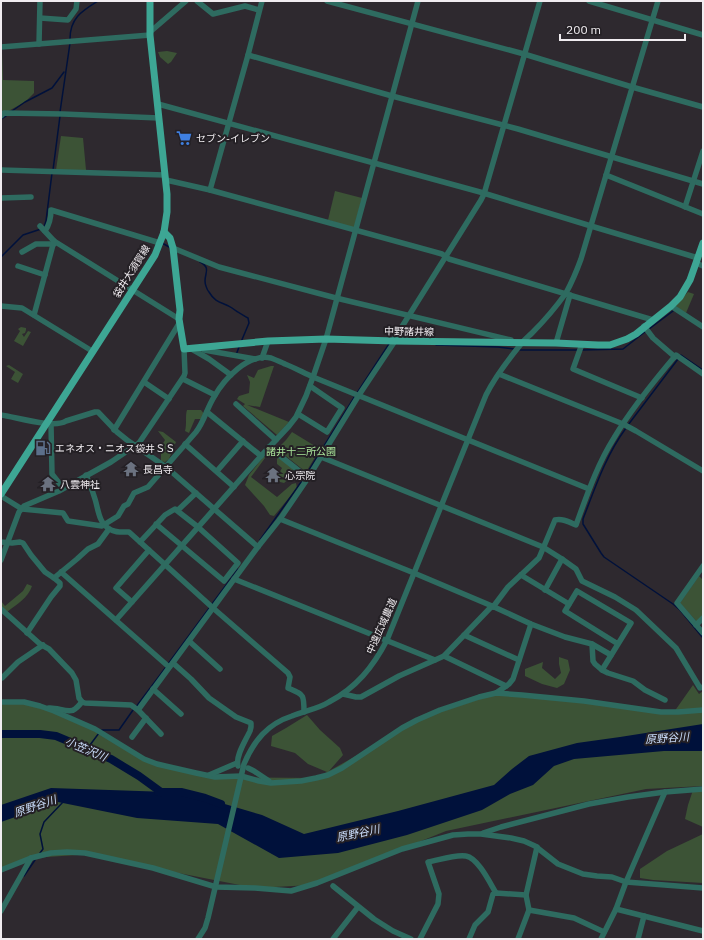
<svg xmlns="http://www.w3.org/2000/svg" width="704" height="940" font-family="'IBM Plex Sans','Noto Sans JP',sans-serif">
<rect width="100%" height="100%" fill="#2e292f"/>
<g fill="#3c5336">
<path d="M167,51L177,53L171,62L168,64L160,57L158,52Z"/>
<path d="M1,52H2L3,80L34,81V93L25,102L1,115Z"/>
<path d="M61,136L83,138L86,170H56Z"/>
<path d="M335,191L362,198L354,228L328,220Z"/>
<path d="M688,292L694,294L686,313L675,306Z"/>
<path d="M21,327L26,328V330L25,333L22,334L24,337L28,331L31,332L23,346L14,341L20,331L18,329Z"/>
<path d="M9,365L23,374L18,383L11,379L15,372L6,366Z"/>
<path d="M271,366H274L260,407L247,405L289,422L277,435L243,406L245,404L237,399L239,396L249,393L250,382L247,375L254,378L258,370Z"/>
<path d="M187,410H201L205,415L204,419H195L189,433L185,431C187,424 185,416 187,410Z"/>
<path d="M158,431L163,432L176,442L169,459L165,462L161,461V454L155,451V445H162L165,440Z"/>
<path d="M292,432L320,449L306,472L277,449L286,440Z"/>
<path d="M279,455L293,469L291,477L284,483L280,482C276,476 279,474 282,468L277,464V459Z"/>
<path d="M264,456L265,458L251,477L277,497L292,484L296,483L297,488L274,516L270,515L264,506L245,485L249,475Z"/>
<path d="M699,576L703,580V618L698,623L680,603Z"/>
<path d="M27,584L32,586C28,598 17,604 7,612L1,609V601L5,606L23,591Z"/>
<path d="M559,657L568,660L570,670L564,684L557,688L542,684L525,676V669L543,662L542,668L555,679L561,673L559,664Z"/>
<path d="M693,685L699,694L703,691V786L646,789L446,831L312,885L255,888L158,869L93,854L31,858L1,872V703L15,701L46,708L103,734L162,767L209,777L316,778L327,772L308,764L295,753L271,746L272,736L286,728L307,715L320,730L340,748L343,755L329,771L388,738L415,721L445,709L499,693L674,712Z"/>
<path d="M703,789V827L685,819L688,805L693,790Z"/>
<path d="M703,834V883L653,880L640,878V869L667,851Z"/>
</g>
<path fill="#00113b" d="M703,724V751H664L574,759L554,766L533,785L510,794L482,810L407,835L338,853L279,858L218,824L137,818L58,802L1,822V805L51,788L168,792L201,797L262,815L304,834L398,811L494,785L512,769L529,756L577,743L620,737Z"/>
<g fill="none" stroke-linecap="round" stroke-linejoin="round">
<g stroke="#00113b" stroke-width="1.5">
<path d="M70,39C70,18 82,11 98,1"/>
<path d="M12,111L25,102L52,88L64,72"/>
<path d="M60,112L70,43"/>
<path d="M1,119L6,116"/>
<path d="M53,170L60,116"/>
<path d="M44,227L46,221L52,173"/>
<path d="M162,243L171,248"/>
<path d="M1,257L23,235L41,229"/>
<path d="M200,262C211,268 205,272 205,281C205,284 207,290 209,292C216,304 223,302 232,308C237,312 243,315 248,318L249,323L241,342"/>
<path d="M649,329L673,311"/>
<path d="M436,345L498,347L514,349"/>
<path d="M520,350H578"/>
<path d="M582,350L623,349L646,331"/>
<path d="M236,355L239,347"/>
<path d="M680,356L681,355L703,370"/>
<path d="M357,393L389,344H390"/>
<path d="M628,425L678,359"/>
<path d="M626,428C606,455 595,488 583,519V524L601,553L604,557L673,604L680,610L703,638"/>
<path d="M306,475L355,396"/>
<path d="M260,540L304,478"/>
<path d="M212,604L238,569"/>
<path d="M168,664L210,607"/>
<path d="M136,707L166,667"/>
<path d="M102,730H119L133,710"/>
<path d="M87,749L99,733"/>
<path d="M40,853L43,849L40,834L44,822L63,802"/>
<path d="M24,876L35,860"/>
</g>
<g stroke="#00113b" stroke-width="8">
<path d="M1,734H40L56,736L111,759L139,776L161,792"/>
<path d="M158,792H181L205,798L221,804"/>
</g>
<g stroke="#2e6b60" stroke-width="5.5">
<path d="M197,1L213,14L245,6L259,10"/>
<path d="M327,1L524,54L632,87L703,107"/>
<path d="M589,1L703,35"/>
<path d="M40,18L68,20L76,9L77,1"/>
<path d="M150,32L186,1"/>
<path d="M39,44L40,1"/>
<path d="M1,47L150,35"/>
<path d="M248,55L392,96L518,129L703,184"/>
<path d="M158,104L374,163L480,192L591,226L698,258"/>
<path d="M1,116L4,113L63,114L159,118"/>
<path d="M1,170L165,175"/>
<path d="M606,175L703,214"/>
<path d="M166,180L210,190L442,254L449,259L653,320"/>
<path d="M210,190L248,55L262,1"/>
<path d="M1,198L31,197"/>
<path d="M685,207L703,151"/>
<path d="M40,226L54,241L179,319"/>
<path d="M45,231C50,224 51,218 51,210L160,243"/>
<path d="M173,248L219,267L336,298L511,340"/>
<path d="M22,252L36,244H54"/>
<path d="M696,263L703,266"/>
<path d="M18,266L45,275"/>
<path d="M1,306L22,308L92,351"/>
<path d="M671,306L703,327"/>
<path d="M34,315L54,241"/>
<path d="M644,326L653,338L675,357"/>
<path d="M393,341L481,200L484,194L540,1"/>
<path d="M556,343L570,295"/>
<path d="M582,344L573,369L642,398"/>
<path d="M202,347L204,350L255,359"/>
<path d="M190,348L209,359L231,375"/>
<path d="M262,358L268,341"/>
<path d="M499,374L623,424L636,431L703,471"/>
<path d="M183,379L215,395"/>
<path d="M144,382L169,399"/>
<path d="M236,404L276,440"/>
<path d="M207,412L261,456"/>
<path d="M298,414L327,432L342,408L310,386"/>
<path d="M1,415C16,417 54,429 66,421L95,412H98L117,432L127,440L166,467L258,547"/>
<path d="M51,424L52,474L63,488"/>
<path d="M114,430L180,322"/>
<path d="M185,444L234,487"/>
<path d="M269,447L308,478"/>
<path d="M321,457L543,547L562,559L576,569L582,581L615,597L636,610L676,648L700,688L703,687"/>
<path d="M217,471L243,441"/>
<path d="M86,475C89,482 92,489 94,496C98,506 98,522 108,528C114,533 122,532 129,532L213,608L288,673L290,677L288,688C304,695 304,694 304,712"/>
<path d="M1,496L22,509L63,513L68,521L102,526L118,516L124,506L128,504L134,493L148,487L196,432C204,422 207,408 214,397C224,379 248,353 271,358C276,360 281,362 285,364C295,368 304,373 313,377L589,489"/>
<path d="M178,510L196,493"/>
<path d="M280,519L414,573L492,606L531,624L565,637L592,644L593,661L595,664L602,670L608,673L633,681L645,690L665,700"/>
<path d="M1,542L12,543L20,542L23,543L31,555L45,572L54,578L77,559L88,549L98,544L109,529"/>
<path d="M140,542L165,515L175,509L198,527L238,563L224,581L156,524"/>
<path d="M1,560L19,512L24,506L59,491L111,462L139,443L184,376L185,373L184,349"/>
<path d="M703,566L677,603L703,633"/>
<path d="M61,572L169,667"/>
<path d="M521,575L569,604"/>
<path d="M234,579L435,660"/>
<path d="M545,590L562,559"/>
<path d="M132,602L116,588L149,550"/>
<path d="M493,607L508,587L539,558L555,520C562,518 569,522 576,525C587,495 597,465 614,438C631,409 654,381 676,355L703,374"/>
<path d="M1,609L40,644L49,649L72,673L76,680L79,698L82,702L85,703L131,705L138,710L161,734"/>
<path d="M116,620L261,456L289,426L296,417L306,396L313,377L326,339L418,1"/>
<path d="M696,625L703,618"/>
<path d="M27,633L51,597L60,586V583L54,578"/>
<path d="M464,635L519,660"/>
<path d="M189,641L220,669"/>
<path d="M592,644L611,655"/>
<path d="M444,656L506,686"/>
<path d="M173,663L191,679L209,698L236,717L251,723V727L250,731C246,740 235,756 238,766"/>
<path d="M602,670L631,623L577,591L565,611L618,644"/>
<path d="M1,678H2L18,662L43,645"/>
<path d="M153,689L181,714"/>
<path d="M496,693L509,684L513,679L531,624"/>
<path d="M343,694L356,697H361L399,676L444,656L492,606"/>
<path d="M1,702H24L40,706L54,711L95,729L144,759L157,764L196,773L215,777L241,776L259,781L271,783L301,781L316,778L328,775L342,768L402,728L417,720L440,710L479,697L496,693L522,695L584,701L661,712H678L703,710"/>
<path d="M49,708C57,707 70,714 75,709C78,707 80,704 82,702"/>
<path d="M138,710L257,548L280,519L308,478L359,395L395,341"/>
<path d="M132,737L146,718"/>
<path d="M248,768L254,771L269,781"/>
<path d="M209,775L237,763"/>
<path d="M483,833L501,827L589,804L628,797L665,792L703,789"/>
<path d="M1,870L31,858L51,853L67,852L85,853L153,868L216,887L255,888L291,891L317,883L402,849L453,835L468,834H481L511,838L524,841L535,846L558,864L583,874L597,876L612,877L626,882L703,888"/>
<path d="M333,886L374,919L393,931L411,939"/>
<path d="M616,909L703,931"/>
<path d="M529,910L574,918L604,932"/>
<path d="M1,911L31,858"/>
<path d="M198,939L205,928L208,918L244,764C254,741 267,724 292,716C304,711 318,709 329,702C356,688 373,667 387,640L486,395C495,377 508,360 521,344C524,340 528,337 532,333C544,321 556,307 566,293C572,282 577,270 581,259L658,1"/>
<path d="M333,939L358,907"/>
<path d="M420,939L438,904L439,894L428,862C439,860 456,854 466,856C478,858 490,883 496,893"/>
<path d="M469,939L475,925L488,912L493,894L496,893L526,895"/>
<path d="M518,939L529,910L526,895L537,847"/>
<path d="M601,939L616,909L626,882L665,792"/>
<path d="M638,939L644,916"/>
</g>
<g stroke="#3da694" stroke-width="7">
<path d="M164,232L170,238L173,248L180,310L179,319L184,349L268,341L326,339L395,341L556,343L598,345H610L627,339L636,334L671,306L680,297L690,280L703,243"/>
<path d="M1,494L155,255L164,232L167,212V194L150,35V1"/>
</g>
</g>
<defs>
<symbol id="supermarket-bare" viewBox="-9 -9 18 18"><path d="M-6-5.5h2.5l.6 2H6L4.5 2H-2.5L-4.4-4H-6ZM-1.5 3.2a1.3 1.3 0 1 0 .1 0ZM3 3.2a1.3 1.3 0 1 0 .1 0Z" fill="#3f7fe0" stroke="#242025" stroke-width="2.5" paint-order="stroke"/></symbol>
<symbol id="fuel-bare" viewBox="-9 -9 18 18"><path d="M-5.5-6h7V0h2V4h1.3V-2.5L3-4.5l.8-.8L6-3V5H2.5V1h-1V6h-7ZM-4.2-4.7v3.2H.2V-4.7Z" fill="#5c6f8a" stroke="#242025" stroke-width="2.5" paint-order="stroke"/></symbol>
<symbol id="temple-bare" viewBox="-9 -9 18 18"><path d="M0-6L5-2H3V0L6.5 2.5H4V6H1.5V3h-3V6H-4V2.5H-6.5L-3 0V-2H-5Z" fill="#6b7280" stroke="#242025" stroke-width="2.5" paint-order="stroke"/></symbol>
</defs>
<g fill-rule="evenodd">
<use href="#supermarket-bare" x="173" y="127" width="22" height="22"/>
<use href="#fuel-bare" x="32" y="437" width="22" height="22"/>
<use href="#temple-bare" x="120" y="458" width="22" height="22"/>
<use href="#temple-bare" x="262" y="464" width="22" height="22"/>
<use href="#temple-bare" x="37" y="473" width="22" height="22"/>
</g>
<g text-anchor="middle" stroke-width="4" stroke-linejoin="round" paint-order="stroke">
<g font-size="10" fill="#f0ecf0" stroke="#242025" text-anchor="start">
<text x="196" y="142">セブン-イレブン</text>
<text x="55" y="452">エネオス・ニオス袋井ＳＳ</text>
<text x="143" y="473">長昌寺</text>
<text x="285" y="479">心宗院</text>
<text x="60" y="488">八雲神社</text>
</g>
<g font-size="10" fill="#f0ecf0" stroke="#242025">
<text transform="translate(131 271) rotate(-58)" y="4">袋井大須賀線</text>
<text transform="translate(409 331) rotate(1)" y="4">中野諸井線</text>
<text transform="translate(381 626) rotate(-66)" y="4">中遠広域農道</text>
</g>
<g font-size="10" fill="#abe69b" stroke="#242025">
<text x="301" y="455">諸井十二所公園</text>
</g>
<g font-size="11" font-style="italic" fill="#cbdefc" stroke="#242025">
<text transform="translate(667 738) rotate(-4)" y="4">原野谷川</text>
<text transform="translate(86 749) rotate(23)" y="4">小笠沢川</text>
<text transform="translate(35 806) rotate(-19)" y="4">原野谷川</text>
<text transform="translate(358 833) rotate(-12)" y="4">原野谷川</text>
</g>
</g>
<rect width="704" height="940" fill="none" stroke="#f0ecf0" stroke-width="4"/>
<path d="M560 34v6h125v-6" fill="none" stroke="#f0ecf0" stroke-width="2"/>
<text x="566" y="34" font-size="12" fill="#f0ecf0" stroke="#242025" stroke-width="3" paint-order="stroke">200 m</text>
</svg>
